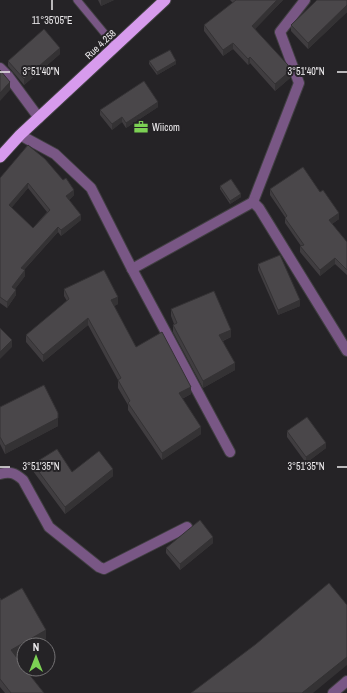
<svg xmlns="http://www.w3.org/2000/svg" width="347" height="693" font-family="'Archivo Narrow',sans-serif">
<rect width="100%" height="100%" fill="#252326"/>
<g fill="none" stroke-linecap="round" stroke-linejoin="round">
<defs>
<path id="service" d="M77,0L115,46"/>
<g id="minor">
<path d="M0,68L8,76L39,118"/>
<path d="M20,135L55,154L91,188L132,269L230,452"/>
<path d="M253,202L299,83L280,32L305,0"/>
<path d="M132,269L253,202L259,208L347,351"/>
<path d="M0,474C10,471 15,473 23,480L49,527L99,567L104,569L187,527"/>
<path d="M333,693L347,681"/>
</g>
<path id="trunk" d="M0,157L20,135L165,0"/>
</defs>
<use href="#service" stroke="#413f42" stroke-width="9"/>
<use href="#minor" stroke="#413f42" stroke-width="12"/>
<use href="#trunk" stroke="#413f42" stroke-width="13"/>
<use href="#service" stroke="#795785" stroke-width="7"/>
<use href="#minor" stroke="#795785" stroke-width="10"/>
<use href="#trunk" stroke="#d79bed" stroke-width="11"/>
</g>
<g fill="#403d40" fill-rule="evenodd">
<path d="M98,0H114L101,6Z"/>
<path d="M230,0H283L255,29L290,78L275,91L250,63L248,65L233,49L223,56L204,31V25L233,3Z"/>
<path d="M347,0V12L308,49L291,31V25Z"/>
<path d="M60,54L24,85L8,66V61Z"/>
<path d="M149,61L176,64L157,75L149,64Z"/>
<path d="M158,107L126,128L122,122L112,130L100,115V110Z"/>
<path d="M28,145L74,195L69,200L81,220L61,236L58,232L24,270L25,276L15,289L16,295L7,308L0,303V178ZM28,188L47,212L33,228L11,208Z"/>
<path d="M220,186L241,197L230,204L220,189Z"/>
<path d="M270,189L320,192L339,219L332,224L347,242V275L335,264L320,276L300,252V246H301L285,223V217L270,195Z"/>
<path d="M258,264L300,306L278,315L258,270Z"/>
<path d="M64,289L118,304L114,306L136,347L191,394L182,399L201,434L162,460L128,410V405L118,388V380L88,325L43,362L26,342V335L67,301L64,296Z"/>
<path d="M171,309L231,337L223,341L235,370L203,388L173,332V325L174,324L171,316Z"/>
<path d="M0,407L58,426L5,454L0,444Z"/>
<path d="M287,431L326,448L306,463L287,437Z"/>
<path d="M33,464L72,472L113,476L65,514L33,471Z"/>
<path d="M213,543L180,570L166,553V548Z"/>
<path d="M0,598L1,600L46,639L35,645H24L15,656L44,693H5L0,687Z"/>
</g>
<g fill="#343234">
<path d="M101,0H114L101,6Z"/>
<path d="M277,0H283L252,32V26Z"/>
<path d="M347,5V12L308,49V43Z"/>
<path d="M233,43V49L223,56V50Z"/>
<path d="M60,48V54L24,85V79Z"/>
<path d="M250,57V63L248,65V59Z"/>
<path d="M176,61V64L157,75V72Z"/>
<path d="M290,71V78L275,91V84Z"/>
<path d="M10,82V90L0,101V93Z"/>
<path d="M158,102V107L126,128V123Z"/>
<path d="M122,117V122L112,130V124Z"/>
<path d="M28,183V188L9,211V205Z"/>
<path d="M74,190V195L66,202V196Z"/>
<path d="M241,194V197L230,204V201Z"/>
<path d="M339,213V219L329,226V220Z"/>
<path d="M81,215V220L61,236V230Z"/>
<path d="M58,227V232L21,273V268Z"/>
<path d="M335,258V264L320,276V270Z"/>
<path d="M25,270V276L12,293V287Z"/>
<path d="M16,290V295L7,308V302Z"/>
<path d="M118,297V304L111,308V300Z"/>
<path d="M300,300V306L278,315V310Z"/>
<path d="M88,318V325L43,362V355Z"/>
<path d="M231,330V337L219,342V335Z"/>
<path d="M12,340V347L0,359V352Z"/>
<path d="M235,363V370L203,388V381Z"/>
<path d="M191,387V394L179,400V393Z"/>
<path d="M58,418V426L5,454V446Z"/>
<path d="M201,427V434L162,460V453Z"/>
<path d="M326,443V448L306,463V457Z"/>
<path d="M113,469V476L65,514V507Z"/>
<path d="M213,537V543L180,570V564Z"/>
<path d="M46,630V639L35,645H24V651L11,659V650Z"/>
<path d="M347,657V665L313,693H302Z"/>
</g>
<g fill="#4a474a" stroke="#343234" fill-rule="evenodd">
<path d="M236,0H277L252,26L288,65L290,71L275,84L250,57L248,59L233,43L223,50L204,25Z"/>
<path d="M317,0H347V5L308,43L291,25Z"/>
<path d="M44,29L60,48L24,79L8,61Z"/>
<path d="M170,50L176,61L157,72L149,61Z"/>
<path d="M0,70L10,82L0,93Z"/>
<path d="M144,81L158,102L126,123L122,117L112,124L100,110Z"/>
<path d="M28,145L45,159L63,180L66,178L74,190L66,196L81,215L61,230L58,227L21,268L25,270L12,287L16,290L7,302L0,297V178ZM28,183L50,210L33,228L9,205Z"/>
<path d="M303,167L320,192L323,190L339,213L329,220L347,242V270L335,258L320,270L300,246L304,245L285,218L287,216L270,189Z"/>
<path d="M231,179L241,194L230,201L220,186Z"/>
<path d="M280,255L300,300L278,310L258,264Z"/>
<path d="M104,270L118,297L111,300L136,347L162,332L191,387L179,393L201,427L162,453L128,403L130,401L118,380L121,378L88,318L43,355L26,335L69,299L64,289Z"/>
<path d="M214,291L231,330L219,335L235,363L203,381L173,325L177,323L171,309Z"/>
<path d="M0,328L12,340L0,352Z"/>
<path d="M44,385L58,413V418L5,446L0,437V407Z"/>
<path d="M307,417L326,443L306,457L287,431Z"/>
<path d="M57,449L72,472L99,451L113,469L65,507L33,464Z"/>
<path d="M200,520L213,537L180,564L166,548Z"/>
<path d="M329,583L347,605V657L302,693H191L256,644Z"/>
<path d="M22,588L46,630L11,650L24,667V669H25L44,693H11L0,679V598L1,600Z"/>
</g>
<path fill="none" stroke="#eceaec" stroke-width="1.5" d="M52,0V10M0,72H10M337,72H347M0,467H10M337,467H347"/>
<defs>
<symbol id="office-bare" viewBox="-9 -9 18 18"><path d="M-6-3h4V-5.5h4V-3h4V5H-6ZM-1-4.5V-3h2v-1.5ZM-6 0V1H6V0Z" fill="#7cd154" stroke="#252326" stroke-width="2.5" paint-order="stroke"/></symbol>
</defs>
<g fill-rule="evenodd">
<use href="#office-bare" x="131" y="117" width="20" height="20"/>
</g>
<g text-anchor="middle" stroke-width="4" stroke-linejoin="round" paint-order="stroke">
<g font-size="10" fill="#eceaec" stroke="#252326">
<text transform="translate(100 44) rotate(-43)" y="4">Rue 4.258</text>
</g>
<g font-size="10" fill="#eceaec" stroke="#252326" text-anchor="start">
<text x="152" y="131">Wiicom</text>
</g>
</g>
<g font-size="10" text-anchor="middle" fill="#eceaec" stroke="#252326" stroke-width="4" stroke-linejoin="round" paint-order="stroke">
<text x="52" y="24">11°35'05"E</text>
<text x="41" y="75">3°51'40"N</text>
<text x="306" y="75">3°51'40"N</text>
<text x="41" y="470">3°51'35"N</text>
<text x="306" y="470">3°51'35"N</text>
</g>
<g transform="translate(36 657)"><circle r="19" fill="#252326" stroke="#757375"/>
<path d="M0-3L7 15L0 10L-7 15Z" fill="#7cd154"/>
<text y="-6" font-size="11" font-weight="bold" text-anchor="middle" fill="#eceaec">N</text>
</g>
</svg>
